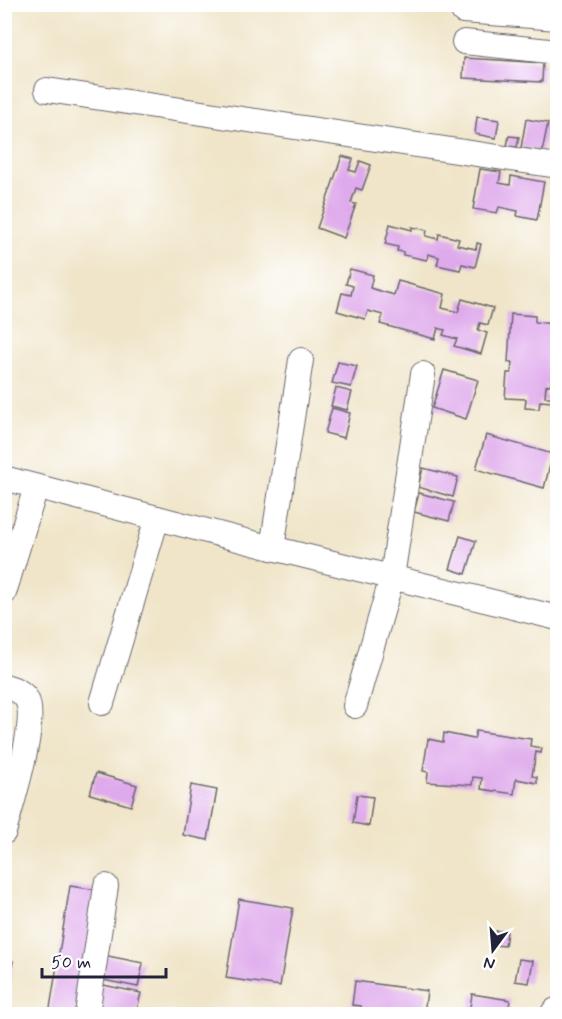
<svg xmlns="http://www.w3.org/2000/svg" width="562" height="1019" font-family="Mynerve,sans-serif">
<rect width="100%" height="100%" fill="#fff"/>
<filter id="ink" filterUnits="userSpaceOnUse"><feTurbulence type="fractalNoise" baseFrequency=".0167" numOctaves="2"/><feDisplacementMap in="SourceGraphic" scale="12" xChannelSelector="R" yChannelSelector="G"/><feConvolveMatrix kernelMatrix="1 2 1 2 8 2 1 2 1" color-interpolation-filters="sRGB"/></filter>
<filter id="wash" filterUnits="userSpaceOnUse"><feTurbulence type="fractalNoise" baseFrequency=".008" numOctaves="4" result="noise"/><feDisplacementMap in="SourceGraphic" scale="24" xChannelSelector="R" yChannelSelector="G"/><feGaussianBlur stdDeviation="1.35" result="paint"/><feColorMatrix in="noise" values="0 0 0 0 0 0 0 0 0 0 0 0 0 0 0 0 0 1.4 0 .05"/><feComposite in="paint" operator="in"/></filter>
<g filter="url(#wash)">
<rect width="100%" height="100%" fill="#f0e5c9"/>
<g id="blocks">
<g fill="#dfaaec">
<path d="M464,58L543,63L542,82L463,78Z"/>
<path d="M477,117L499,120L496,138L475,134Z"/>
<path d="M526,119L548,123L542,152L521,148Z"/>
<path d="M509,136L519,137L517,147L507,146Z"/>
<path d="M342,156L353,159L349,170L356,172L360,161L371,165L362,190L356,188L351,203L356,204L344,238L317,228Z"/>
<path d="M480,169L501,172L499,183L510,185L511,176L544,182L537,220L517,216L518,211L499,207L497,213L473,209Z"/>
<path d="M390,224L412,230V227L427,230L426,236L438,239L439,234L459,239L457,245L476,249L477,243L481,244L475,267L462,264L460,270L437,265L439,257L428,254L427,260L403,255V252L397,251L398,247L385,244Z"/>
<path d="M350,269L373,275L370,288L394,295L398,281L445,294L442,308L458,312L462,299L493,308L488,325L480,323L478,330L487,333L481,354L454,346L457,339L443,335L445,330L438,328L435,339L380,324L383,315L368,311L365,319L337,311L342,293L351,295L353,286L346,284Z"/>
<path d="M511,314L535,316V322L555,324L551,384L546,386L545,397H552V402L540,401L539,409L525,408L526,399L505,398L507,373H511L512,362H508Z"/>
<path d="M338,362L357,366L351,387L332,383Z"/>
<path d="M444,370L478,380L466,419L432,408Z"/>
<path d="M336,388L352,392L347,410L331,406Z"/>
<path d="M332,408L350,413L344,438L325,433Z"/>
<path d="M486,435L553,454L544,488L476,469Z"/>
<path d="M423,468L458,477L453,497L418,487Z"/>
<path d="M419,493L454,502L449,521L414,512Z"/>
<path d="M460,536L476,541L466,574L450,569Z"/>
<path d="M476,731L531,739L530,746L542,748L541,753L536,752L532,776L537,777V783L516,779L514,794L481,789L482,778L473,777L472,785L427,782L428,772L423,771L428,739L443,742L444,733L474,739Z"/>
<path d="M96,773L137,785L131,806L90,794Z"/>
<path d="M191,785L217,790L208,840L183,835Z"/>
<path d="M357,795L373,797L369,826L353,823Z"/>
<path d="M70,886L97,890L77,1014H49Z"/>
<path d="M239,899L293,908L280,986L226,978Z"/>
<path d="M496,931L507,932L505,946L494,945Z"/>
<path d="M103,955L143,963L138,987L98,979Z"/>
<path d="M519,959L533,961L529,983L515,981Z"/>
<path d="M4,960L13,961L6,1000H4Z"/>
<path d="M355,981L427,991L424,1014H360L361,1006L352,1005Z"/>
<path d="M99,984L141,993L136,1014H92Z"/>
<path d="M472,994L510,1000L508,1014H469Z"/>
</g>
</g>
</g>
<g filter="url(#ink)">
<use href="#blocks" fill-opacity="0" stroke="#6a666d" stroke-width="1.5"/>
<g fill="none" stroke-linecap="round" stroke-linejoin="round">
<defs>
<g id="minor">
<path d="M463,11L558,18"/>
<path d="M464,42L558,52"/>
<path d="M47,90L558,166"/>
<path d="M4,478L272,548L558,618"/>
<path d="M272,548L301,360"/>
<path d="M4,593L36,487"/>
<path d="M4,686C13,688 23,692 27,700C38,722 11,806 4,832"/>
<path d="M102,703L157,518"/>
<path d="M355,706L392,577L423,374"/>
<path d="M87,1014L106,886"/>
</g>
<path id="major" d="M557,1014H558"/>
</defs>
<use href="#minor" stroke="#6a666d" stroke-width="26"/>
<use href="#major" stroke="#6a666d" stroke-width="34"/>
<use href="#minor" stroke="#fff" stroke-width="24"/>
<use href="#major" stroke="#fff" stroke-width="32"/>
</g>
</g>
<rect width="562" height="1019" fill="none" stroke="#fff" stroke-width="24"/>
<g transform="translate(493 950) rotate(196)" stroke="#ffffff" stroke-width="4.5" paint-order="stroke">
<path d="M0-4.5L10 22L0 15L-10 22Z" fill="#22223b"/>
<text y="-9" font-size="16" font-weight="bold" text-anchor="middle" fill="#22223b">N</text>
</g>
<path d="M42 968v9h124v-9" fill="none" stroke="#22223b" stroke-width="3"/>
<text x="51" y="968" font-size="18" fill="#22223b" stroke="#ffffff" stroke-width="4.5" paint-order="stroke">50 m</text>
</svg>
